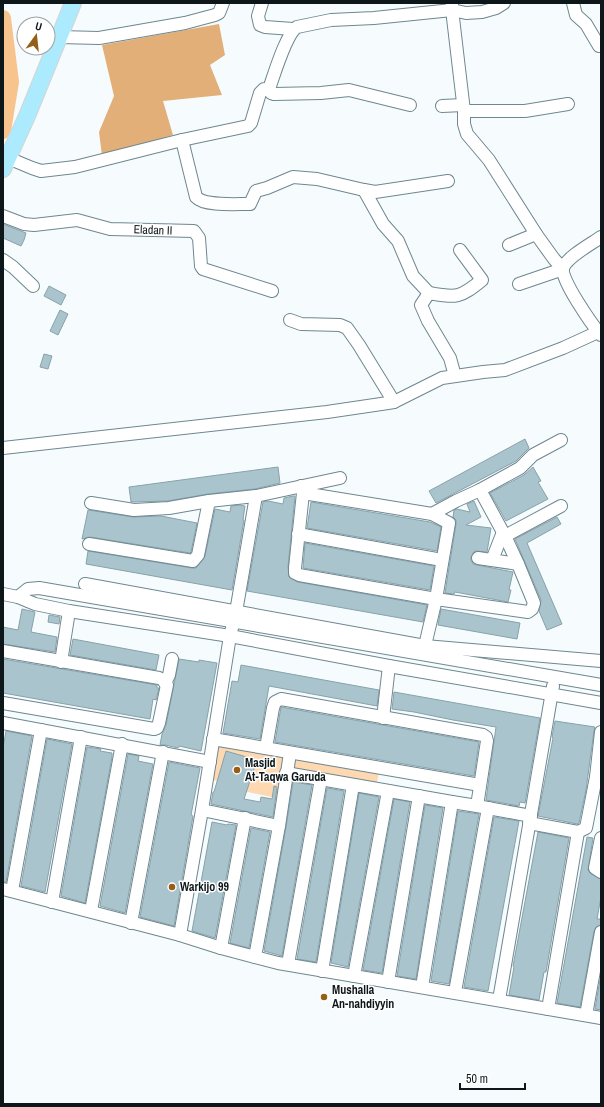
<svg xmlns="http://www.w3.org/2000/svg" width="604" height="1107" font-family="'Archivo Narrow',sans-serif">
<rect width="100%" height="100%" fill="#f6fcfd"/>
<g fill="#fdd8b1">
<path d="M216,743L288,755L280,799L248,792L208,778Z"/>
<path d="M291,753L380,768L376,787L287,773Z"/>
</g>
<path fill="#e2af79" d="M219,24L225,55L210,65L222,95L163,101L173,135L102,156L99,132L114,96L102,45Z"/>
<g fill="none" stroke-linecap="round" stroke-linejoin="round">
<path stroke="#f8c48e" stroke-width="16" d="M3,18L11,82L3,131"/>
</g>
<g fill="#aac4cd" stroke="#88a2aa">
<path d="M3,224L26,233L24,240L21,246L3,238Z"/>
<path d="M49,286L66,295L61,305L44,296Z"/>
<path d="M60,310L68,314L58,335L50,331Z"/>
<path d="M44,354L52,356L48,369L40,367Z"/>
<path d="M525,439L529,448L516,461L436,503L429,491Z"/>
<path d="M278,467L280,483L255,489L208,494L168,501L131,502L129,487Z"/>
<path d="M533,467L541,481L538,482L548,499L506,521L490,493L524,475Z"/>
<path d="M293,496H295L288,567L289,577L298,582L427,605L423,622L247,591L263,502L268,501L283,504L284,498Z"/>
<path d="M474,501L481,517L466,525L491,528L487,552L475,551L471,557V560L473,564L477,565L513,572L509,590H511L508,602L455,592L454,594L445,593L456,524V520L453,517L454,510L457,509L470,512L467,504Z"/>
<path d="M311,502L430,522L441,527L437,551L307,528Z"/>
<path d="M240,505L245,506L243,520H244L232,590L86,564L88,551L192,568H196L205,556L215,509L230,512L231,506Z"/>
<path d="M88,510L133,517L161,516L197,523L191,552L190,553L90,537L82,539Z"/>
<path d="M557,517L561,524L527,543L562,624L547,630L539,611L541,600L515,539Z"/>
<path d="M305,543L434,566L430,590L303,568Z"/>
<path d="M22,609L35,612L31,632L57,637L55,652L3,644V627L18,630Z"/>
<path d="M441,609L520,623L517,639L438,625Z"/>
<path d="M49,615L60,617L59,624L48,622Z"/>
<path d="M73,639L159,655L156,670L70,655Z"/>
<path d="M3,659L157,685V688H159L156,700L153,699L150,719L3,693Z"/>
<path d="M179,659L199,662V660L217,663L201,751L179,746L178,748L165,745H160L162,734L166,725Z"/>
<path d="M241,665L379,690L377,706L269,686L260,739L223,733L232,681L238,682Z"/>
<path d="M394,692L540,718L525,803L520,802L519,806L486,800L496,727L453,720L414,712L392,709Z"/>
<path d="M281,707L479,742L474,776L275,742Z"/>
<path d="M555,721L595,727L594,731L586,790L579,823L577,824L538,816L553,738L552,737Z"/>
<path d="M6,731L32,736L6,882H3V748Z"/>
<path d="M47,739L72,744L45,892L21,886Z"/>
<path d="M87,747L101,749L100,751L112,753V757L85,903L61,896Z"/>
<path d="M226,751L257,760L244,799L260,802L261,797L272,799L274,786L277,787L273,817L211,804L213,792H214Z"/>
<path d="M128,754L139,756L138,761L153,764L125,913L100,906Z"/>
<path d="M169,762L200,768L191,815L193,816L174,926L140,917Z"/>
<path d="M293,782L312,785L282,956L264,951L286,827Z"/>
<path d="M327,788L344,791L316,962L297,959Z"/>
<path d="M359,793L379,797L348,967L331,963Z"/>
<path d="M394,799L410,802L382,973L363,970Z"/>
<path d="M425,805L443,808L416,979L397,976Z"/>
<path d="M458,811L479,814L449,984L431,981Z"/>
<path d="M494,817L519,821L488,991L464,987Z"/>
<path d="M212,822L227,825L228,824L236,825L215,938L192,931Z"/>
<path d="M251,828L270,832L249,948L230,943Z"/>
<path d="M538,832L569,838L546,972H544L539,1000L509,995L514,967L513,966Z"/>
<path d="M587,837L593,838L588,870L591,874L601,879V897L597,919H601V925L596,927L594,931L580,1007L557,1003Z"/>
<path d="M601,974V1010L595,1009Z"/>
</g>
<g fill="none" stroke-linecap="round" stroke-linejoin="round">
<defs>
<g id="minor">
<path d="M262,3L258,16L260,25L265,27L293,29"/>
<path d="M573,3L576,15L586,24L599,46"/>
<path d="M452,4L453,18L464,111V124L467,134L489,160L536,234L554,259L563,269L519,284"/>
<path d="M59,37L99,38L185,23L215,15L219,13L223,3"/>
<path d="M269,89L271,93L274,94L321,93L349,90L410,105"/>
<path d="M442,106L463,105"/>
<path d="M464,111H525L568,104"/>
<path d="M182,140L196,197C204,206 234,204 247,204H250L256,191L267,188L293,177L317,179L364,190L375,192L448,181"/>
<path d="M8,158L32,168L41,171L75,167L182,140L248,126L251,123L260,93L264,89H269C274,75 286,34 297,27L331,20L374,18L452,10L466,13L482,12L496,8L504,3"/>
<path d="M364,190L383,224L398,241L413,276L429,293"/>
<path d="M3,216L24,224L34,225L77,220L110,229L194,231L199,238L201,266L203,269L272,291"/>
<path d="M601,237C591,244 567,257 563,268C560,279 593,326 601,335"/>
<path d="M509,245L536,234"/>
<path d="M3,260L13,267L33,286"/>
<path d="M290,320L301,324L340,325L347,328L359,345L394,402"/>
<path d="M455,376L450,358L428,321L421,305L429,293C457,298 460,298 482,280L460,250"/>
<path d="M3,448L327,412L388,403L394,402L442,378L483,372L505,370L563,348L598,332"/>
<path d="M301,486L303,493L432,514L449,523L436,599L423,654"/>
<path d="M303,493L295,568V573L299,575L436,599L528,612L532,609L534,603L518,564L505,536L480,490"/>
<path d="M91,503L134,510L169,508L209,501L256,496L340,478"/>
<path d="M432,514L456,501L480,490L520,468L533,455L561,440"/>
<path d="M298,534L442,560"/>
<path d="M505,536L561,506"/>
<path d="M89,544L193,561L198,555L209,501"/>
<path d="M478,558L518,564"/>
<path d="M492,560L503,532"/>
<path d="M85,584L425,646L601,661"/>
<path d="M3,594L18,597L35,604L69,611L230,636L389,666L601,703"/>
<path d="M18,597L28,589L39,588L601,685"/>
<path d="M3,651L159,678L163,680L167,685L159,723L157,728L154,729L3,703"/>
<path d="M61,662L69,611"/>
<path d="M165,683L169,675L172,659"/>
<path d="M383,718L389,666"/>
<path d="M3,723L210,762"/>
<path d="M601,732L596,777H601"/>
<path d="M213,739L480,785"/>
<path d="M266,748L273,708L275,702L281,699L483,735L486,737L487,741L477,806"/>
<path d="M286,773L452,802L477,806L531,816"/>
<path d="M202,810L279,826"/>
<path d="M529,823L578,832L586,828L596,777"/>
<path d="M601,838L595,868L601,872"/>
<path d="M3,889L180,935L221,948L278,963L601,1018"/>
<path d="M12,891L41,730"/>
<path d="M52,902L81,737"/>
<path d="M91,911L122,744"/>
<path d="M131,923L163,752"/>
<path d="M180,935L202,810L230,636L236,612L256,496"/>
<path d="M221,948L245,818"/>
<path d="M255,957L279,826L290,753"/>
<path d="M288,964L321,779"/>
<path d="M322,971L353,785"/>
<path d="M354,976L388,791"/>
<path d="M388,982L419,796"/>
<path d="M422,987L452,802"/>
<path d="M455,992L488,808"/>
<path d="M499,1000L553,686"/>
<path d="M548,1009L578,832"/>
<path d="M586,1015L601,932"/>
</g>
<path id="major" d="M3,169L27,116L73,3"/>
</defs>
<use href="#minor" stroke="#6e8790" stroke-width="14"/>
<use href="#major" stroke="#d3d5d6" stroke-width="18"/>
<use href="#minor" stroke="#fff" stroke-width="12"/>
<use href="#major" stroke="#aceafd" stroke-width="16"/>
</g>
<g fill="#955f17" stroke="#fff" stroke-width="1.5">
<circle cx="237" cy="770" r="4"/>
<circle cx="172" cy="887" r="4"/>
<circle cx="324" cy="997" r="4"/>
</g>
<g text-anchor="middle" stroke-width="3" stroke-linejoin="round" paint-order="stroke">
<g font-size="12" fill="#0d171a" stroke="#fff">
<text transform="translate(153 230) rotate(2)" y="4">Eladan II</text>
</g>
<g font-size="12" font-weight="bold" fill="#0d171a" stroke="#fff" text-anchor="start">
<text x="245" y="767">Masjid<tspan x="245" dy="14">At-Taqwa Garuda</tspan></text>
<text x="180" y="891">Warkijo 99</text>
<text x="332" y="994">Mushalla<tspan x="332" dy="14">An-nahdiyyin</tspan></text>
</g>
</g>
<rect width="604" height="1107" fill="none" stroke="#0d171a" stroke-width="8"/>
<g transform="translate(36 36) rotate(15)"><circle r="19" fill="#ffffff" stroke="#9ea2a3"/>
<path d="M0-3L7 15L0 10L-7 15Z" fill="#955f17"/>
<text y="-6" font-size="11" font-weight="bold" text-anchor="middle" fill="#0d171a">U</text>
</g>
<path d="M460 1083v6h65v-6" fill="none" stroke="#0d171a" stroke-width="2"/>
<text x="466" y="1083" font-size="12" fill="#0d171a" stroke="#ffffff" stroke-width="3" paint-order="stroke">50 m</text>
</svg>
